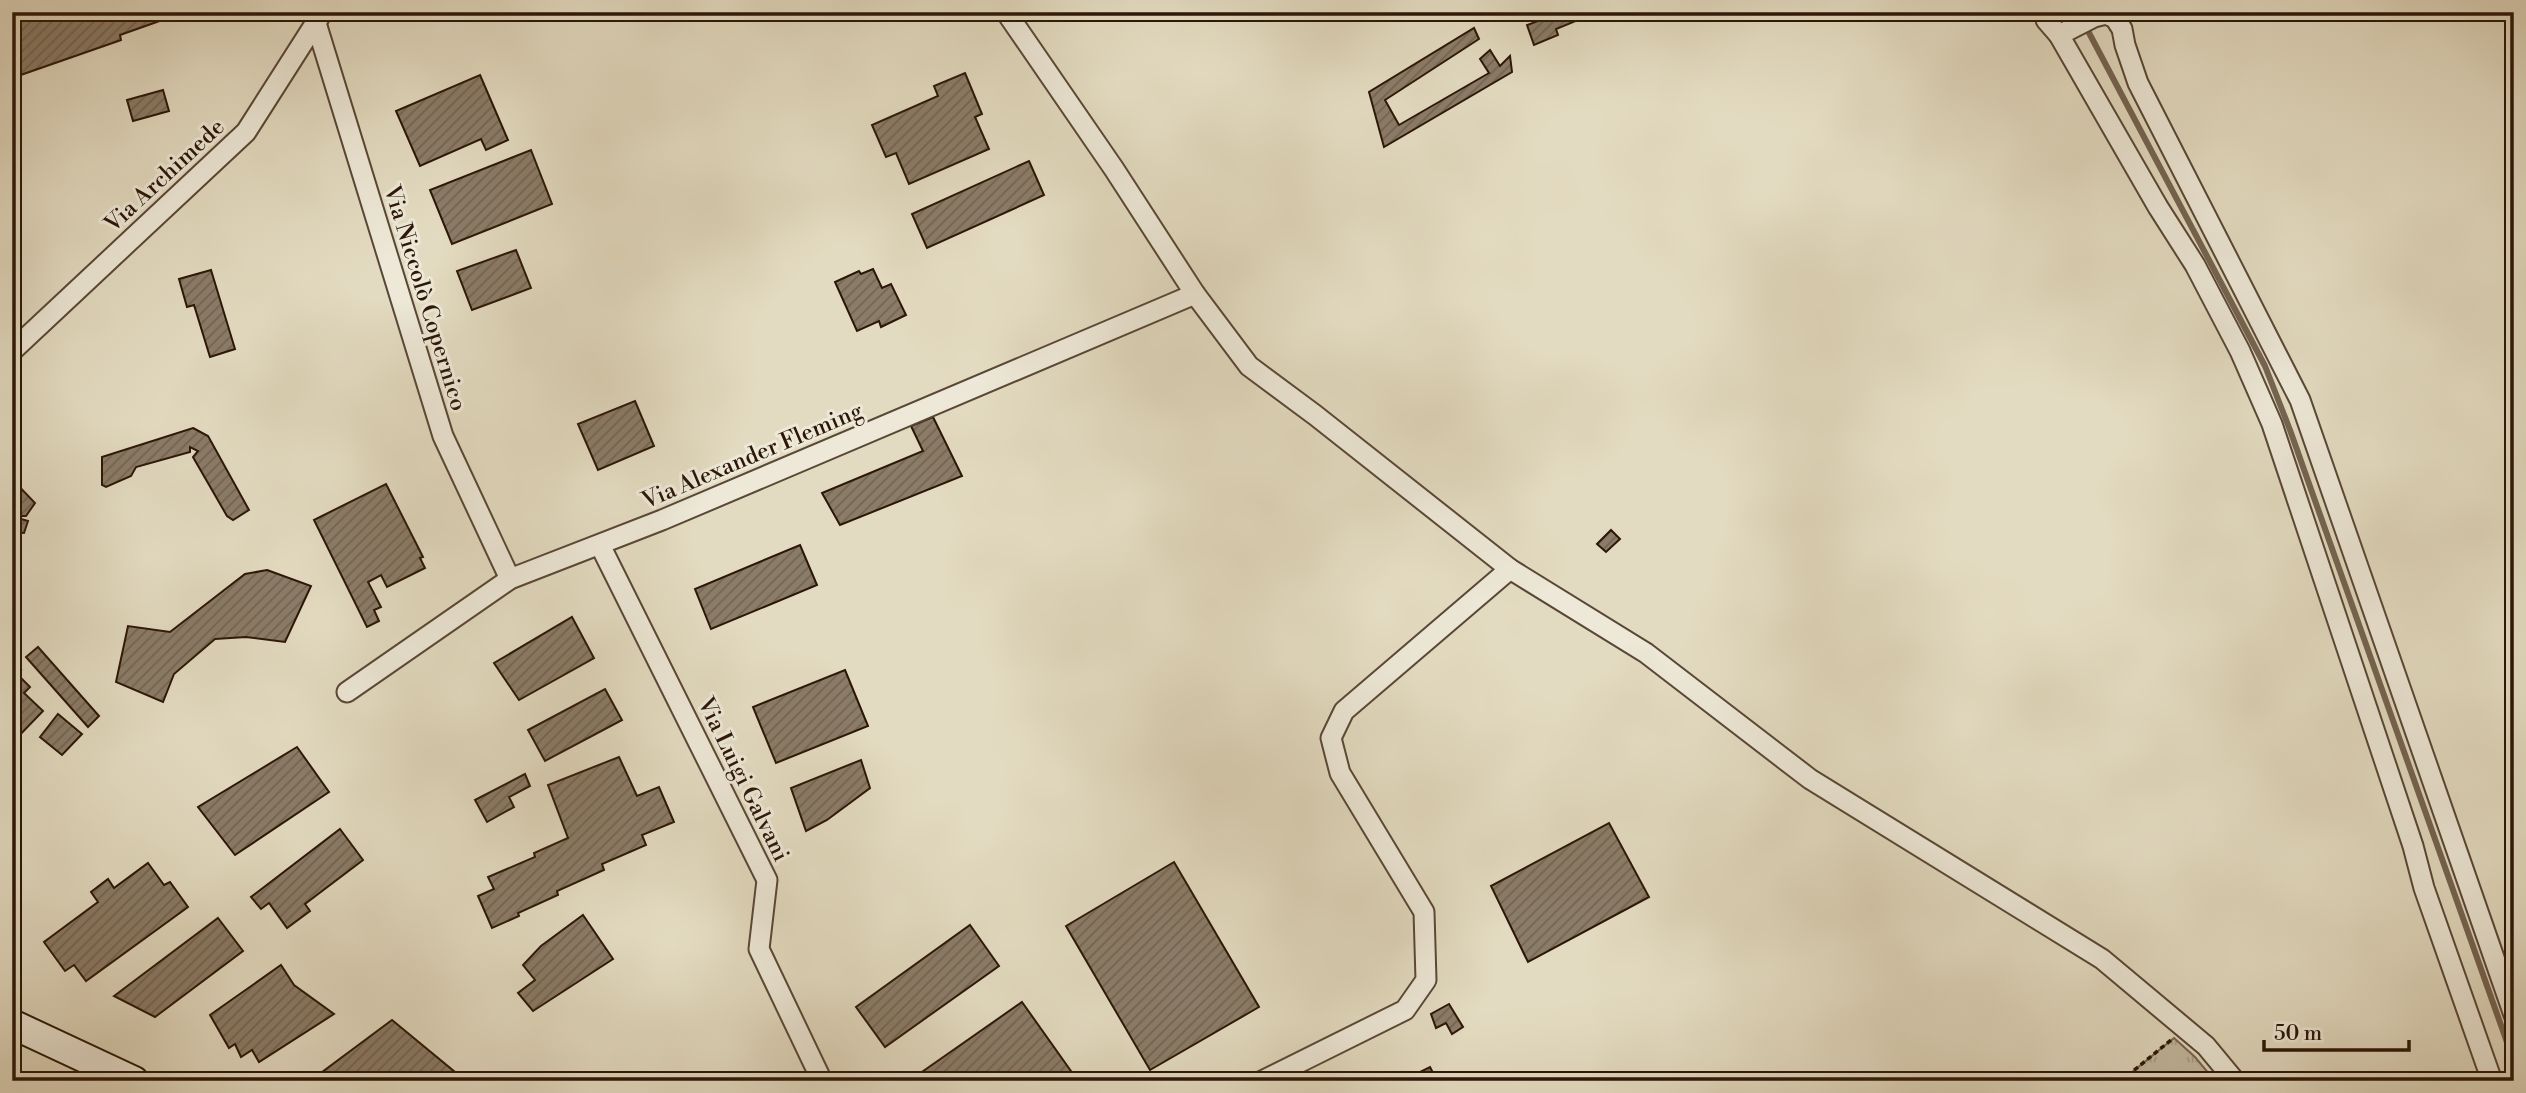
<svg xmlns="http://www.w3.org/2000/svg" width="2526" height="1093" font-family="'Libre Bodoni',serif">
<defs>
<pattern id="grass-tufts" width="24" height="20" patternUnits="userSpaceOnUse" patternTransform="scale(1.75)"><rect width="24" height="20" fill="#c4baa2"/><path d="M3 7l-1-3M5 7V3M7 7l1-3M15 17l-1-3M17 17v-4M19 17l1-3" fill="none" stroke="#a99f8a"/></pattern>
<pattern id="building-hatch" width="6" height="6" patternUnits="userSpaceOnUse" patternTransform="scale(1.75)"><rect width="6" height="6" fill="#8b7c68"/><path d="M-1 1l2-2M0 6l6-6M5 7l2-2" fill="none" stroke="#726554"/></pattern>
</defs>
<rect width="100%" height="100%" fill="#e3dbc1"/>
<filter id="stains"><feTurbulence type="fractalNoise" baseFrequency=".00286" numOctaves="4"/><feColorMatrix values="0 0 0 0 .2 0 0 0 0 .09 0 0 0 0 .02 0 0 0 .5 -.17"/></filter>
<radialGradient id="worn" r=".72"><stop offset=".6" stop-color="#630" stop-opacity="0"/><stop offset="1" stop-color="#630" stop-opacity=".3"/></radialGradient>
<path fill="url(#grass-tufts)" stroke="#786855" stroke-width="2" d="M2174,1038L2195,1057L2215,1081H2121Z"/>
<g fill="none" stroke-linecap="round" stroke-linejoin="round">
<path stroke="#746451" stroke-width="6" d="M2078,12L2265,366L2290,430L2514,1062"/>
</g>
<g fill="url(#building-hatch)" stroke="#2b1608" stroke-width="2">
<path d="M18,12H185L120,35L121,40L12,78V14Z"/>
<path d="M1541,12H1581L1583,18L1556,29L1558,35L1534,45L1527,25L1541,20L1538,13Z"/>
<path d="M1474,28L1479,39L1385,100L1399,125L1489,73L1480,59L1490,50L1500,66L1510,56L1512,72L1384,147L1369,92Z"/>
<path d="M965,73L982,114L975,117L989,149L909,184L896,153L886,157L872,125L938,96L934,86Z"/>
<path d="M480,75L508,140L486,150L481,139L420,166L396,111Z"/>
<path d="M163,90L169,111L133,121L127,100Z"/>
<path d="M531,150L552,204L452,244L430,190Z"/>
<path d="M1029,161L1044,195L927,248L912,214Z"/>
<path d="M516,250L531,288L472,310L457,271Z"/>
<path d="M873,269L882,288L891,284L906,315L881,327L879,321L857,331L835,282L859,271L861,274Z"/>
<path d="M211,270L235,349L210,357L194,305L187,307L179,279Z"/>
<path d="M635,401L654,446L598,470L578,424Z"/>
<path d="M933,417L962,476L840,525L822,493L923,451L911,426Z"/>
<path d="M193,428L208,436L249,510L233,520L227,516L193,457L198,451L190,447V452L136,467L131,476L106,487L102,485V457Z"/>
<path d="M12,479L35,503L26,516H21V519L28,521L24,533L12,532Z"/>
<path d="M386,484L423,557L420,558L425,568L387,587L381,575L368,582L381,607L374,610L379,621L367,627L314,520Z"/>
<path d="M1611,530L1620,539L1606,552L1597,544Z"/>
<path d="M800,545L817,585L711,629L695,589Z"/>
<path d="M267,570L311,586L285,642L246,637L215,639L174,674L163,702L116,682L128,626L170,632L245,574Z"/>
<path d="M572,617L594,658L519,700L494,663Z"/>
<path d="M38,647L99,716L88,727L26,657Z"/>
<path d="M12,662L21,670L17,674L30,687L24,693L43,711L14,741L12,738Z"/>
<path d="M845,670L868,726L776,763L753,707Z"/>
<path d="M605,689L622,720L545,761L528,730Z"/>
<path d="M58,714L82,734L62,755L40,737Z"/>
<path d="M297,747L329,792L235,855L198,807Z"/>
<path d="M619,757L637,796L659,787L674,822L642,835L646,845L602,864L604,870L557,891L558,895L518,913L519,916L492,928L478,896L494,889L488,877L535,857L534,853L568,838L548,785Z"/>
<path d="M861,760L870,788L827,820L806,831L791,788Z"/>
<path d="M525,774L530,786L509,797L514,807L487,822L475,800Z"/>
<path d="M1609,823L1649,897L1528,962L1491,886Z"/>
<path d="M340,829L363,860L305,904L310,911L287,928L269,903L261,909L251,897Z"/>
<path d="M1174,862L1259,1007L1150,1070L1066,926Z"/>
<path d="M148,863L164,885L170,882L188,907L86,981L74,965L65,971L44,942L98,902L91,892L108,879L114,888Z"/>
<path d="M583,915L613,959L533,1011L518,993L535,980L523,965L541,946Z"/>
<path d="M218,918L243,951L155,1017L114,996Z"/>
<path d="M970,925L999,966L885,1047L856,1007Z"/>
<path d="M281,965L294,985L334,1014L259,1062L252,1050L241,1057L235,1044L229,1048L210,1015Z"/>
<path d="M1022,1002L1078,1081H909Z"/>
<path d="M1449,1004L1463,1027L1452,1034L1446,1023L1436,1028L1431,1014Z"/>
<path d="M392,1020L461,1077L455,1081H434L427,1075L419,1081H310Z"/>
<path d="M1430,1067L1437,1081H1390L1402,1075L1404,1080Z"/>
</g>
<g fill="none" stroke-linecap="round" stroke-linejoin="round">
<defs>
<g id="minor">
<path d="M1006,12L1114,169L1195,294L1249,366L1315,415L1510,569L1646,653L1810,779L2102,959L2206,1046L2235,1081"/>
<path d="M2046,20L2059,35L2158,207L2195,265L2240,351L2272,424L2413,846L2424,888L2492,1081"/>
<path d="M316,23L443,436L510,579"/>
<path d="M2059,35L2094,17L2106,14L2115,18L2122,29L2125,45L2138,83L2300,400L2514,1015"/>
<path d="M12,351L246,132L320,16"/>
<path d="M600,545L767,880L759,949L822,1081"/>
<path d="M347,692L510,579L662,520L1195,294"/>
<path d="M1262,1081L1405,1010L1426,980L1424,912L1340,773L1331,738L1344,711L1510,569"/>
</g>
<path id="secondary" d="M12,1024L134,1081"/>
</defs>
<use href="#minor" stroke="#594736" stroke-width="23"/>
<use href="#secondary" stroke="#2b1608" stroke-width="32"/>
<path stroke="#2b1608" stroke-width="3.5" stroke-dasharray="5 3.5" stroke-linecap="butt" d="M2121,1081L2171,1040"/>
<use href="#minor" stroke="#ede8d7" stroke-width="19"/>
<use href="#secondary" stroke="#ede8d7" stroke-width="28"/>
</g>
<g text-anchor="middle" stroke-width="6" stroke-linejoin="round" paint-order="stroke">
<g font-size="23" fill="#2b1608" stroke="#ede8d7">
<text transform="translate(164 175) rotate(-43)" y="8">Via Archimede</text>
<text transform="translate(426 298) rotate(73)" y="8">Via Niccolò Copernico</text>
<text transform="translate(752 455) rotate(-23)" y="8">Via Alexander Fleming</text>
<text transform="translate(744 779) rotate(64)" y="8">Via Luigi Galvani</text>
</g>
</g>
<rect width="2526" height="1093" fill="none" stroke="#e3dbc1" stroke-width="42"/>
<rect x="14" y="14" width="2498" height="1065" fill="none" stroke="#2b1608" stroke-width="3.5"/>
<rect x="21" y="21" width="2484" height="1051" fill="none" stroke="#2b1608" stroke-width="2"/>
<path d="M2264 1040v10h145v-10" fill="none" stroke="#2b1608" stroke-width="3.5"/>
<text x="2274" y="1040" font-size="21" fill="#2b1608" stroke="#ede8d7" stroke-width="5" paint-order="stroke">50 m</text>
<rect width="100%" height="100%" filter="url(#stains)"/>
<rect width="100%" height="100%" fill="url(#worn)"/>
</svg>
